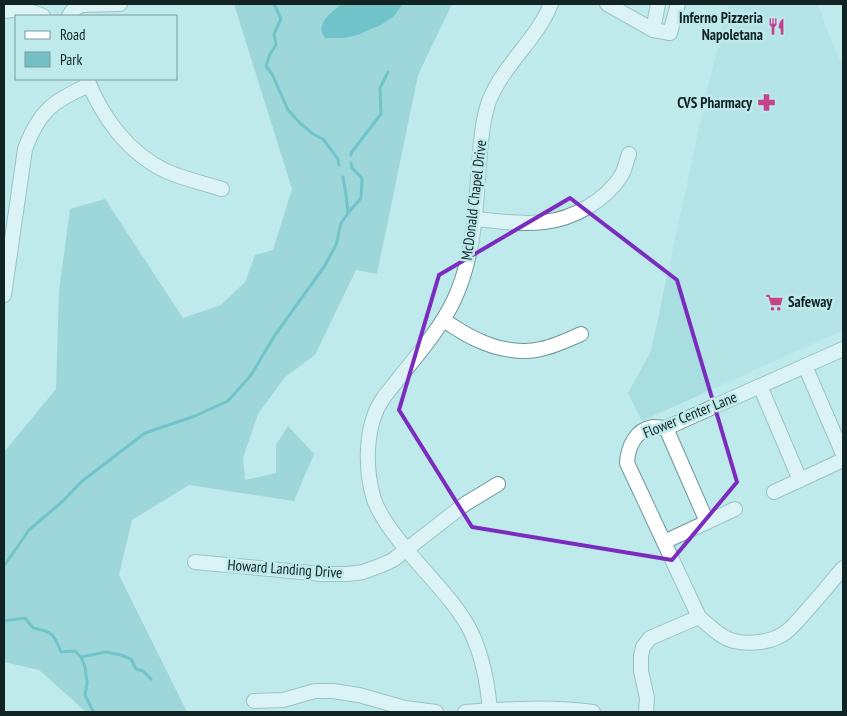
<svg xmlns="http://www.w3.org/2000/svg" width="847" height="716" font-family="'PT Sans Narrow',sans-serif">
<rect width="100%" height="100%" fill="#bfeaec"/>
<path fill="#a9dee0" d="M729,4H818L831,40L843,67V330L642,421L628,393L651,351L707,90Z"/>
<path fill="#74c0c4" d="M234,4H452L418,75L377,274L356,270L315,355L285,377L258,414L243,458L245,480L276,473V445L288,426L314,454L294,501L189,485L132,520L119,575L187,712H86L39,670L4,662V452L56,389L59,291L70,209L105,199L183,318L221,305L245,282L255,255L273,250L292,189Z"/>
<path fill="#12999f" d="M341,4H403L393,17L379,26L373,28L358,35L344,38H325C314,23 332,13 341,4Z"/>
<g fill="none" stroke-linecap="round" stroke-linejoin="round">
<g stroke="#12999f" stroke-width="3">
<path d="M274,4L281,19L274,34L276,45L270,54L266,66L272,74L288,110L300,123L313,134L323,139L338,159L339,165"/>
<path d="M351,155V153L381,114L380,88L388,72"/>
<path d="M343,177L346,195L348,213"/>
<path d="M4,566L29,530L63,501L81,482L145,433L195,416L228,401L251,375L275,335L324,267L336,245L341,223L348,213L361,198L362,178L352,168L351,163"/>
<path d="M4,621L25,618L33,628C52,631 54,634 61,652L75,651L81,657L106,652L121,655L131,659L136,669L143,671L151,679"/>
<path d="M81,657L85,667L87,683L85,695L93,711L95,712"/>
</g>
<defs>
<g id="minor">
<path d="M607,4L653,30L670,33L678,4"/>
<path d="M4,11C19,9 29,10 43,16"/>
<path d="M69,16L73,10L81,5L120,4"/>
<path d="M653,30L658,4"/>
<path d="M87,79C102,117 128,153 166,171C184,179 203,183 222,189"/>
<path d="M475,219C498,221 521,225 544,222C573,219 605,201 621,176C625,170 626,161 629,154"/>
<path d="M4,295L25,149C39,111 53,101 89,85"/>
<path d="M443,320C455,327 467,336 480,341C497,349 522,354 541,349C555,346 568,340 581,334"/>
<path d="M843,349L666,428C662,428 657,427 653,427C635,430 628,447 627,463L699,617C710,626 721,638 734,641C750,645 774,642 786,632C794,626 801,617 808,609C820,596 831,582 843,568"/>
<path d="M805,366L843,454"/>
<path d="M760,386L800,480"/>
<path d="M666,428L707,522"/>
<path d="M774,492L843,460"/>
<path d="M664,542L735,509"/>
<path d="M195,562L322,574H348L363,572L382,565L393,560L465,504L498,484"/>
<path d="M254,701L283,700L315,691H333L359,695L405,708L436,712"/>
<path d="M465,712C508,709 551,706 593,712"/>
<path d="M490,712C488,685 483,657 471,632C458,605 431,579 412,556C399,541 378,515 373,496C365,467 365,426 382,400C387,392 394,385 399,378C419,353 440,329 454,300C474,257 476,209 479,164C481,143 482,121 489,101C504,64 537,39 551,4"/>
<path d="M646,712L647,698L641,671V656L643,647L650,638L699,617"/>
</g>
</defs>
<use href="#minor" stroke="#6d9698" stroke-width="16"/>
<use href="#minor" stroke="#fff" stroke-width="14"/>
</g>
<path d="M0 0H847V716H0ZM570,198L677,280L737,482L672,560L472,527L399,410L439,275Z" fill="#bfeaec" fill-opacity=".55" fill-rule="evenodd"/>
<path fill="none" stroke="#7b2cbf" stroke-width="4" stroke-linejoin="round" d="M570,198L677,280L737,482L672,560L472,527L399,410L439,275Z"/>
<defs>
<symbol id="restaurant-bare" viewBox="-9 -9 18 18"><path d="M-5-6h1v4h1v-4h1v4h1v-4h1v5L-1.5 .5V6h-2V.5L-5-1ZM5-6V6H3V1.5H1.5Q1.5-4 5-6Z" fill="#c5438a" stroke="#bfeaec" stroke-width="2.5" paint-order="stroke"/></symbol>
<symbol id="pharmacy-bare" viewBox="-9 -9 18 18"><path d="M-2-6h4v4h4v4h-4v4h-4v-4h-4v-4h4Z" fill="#c5438a" stroke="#bfeaec" stroke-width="2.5" paint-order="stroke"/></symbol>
<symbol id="supermarket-bare" viewBox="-9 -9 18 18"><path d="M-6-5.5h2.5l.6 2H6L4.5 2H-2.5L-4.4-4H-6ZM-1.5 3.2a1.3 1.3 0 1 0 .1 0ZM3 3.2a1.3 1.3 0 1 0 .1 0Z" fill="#c5438a" stroke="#bfeaec" stroke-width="2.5" paint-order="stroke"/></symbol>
</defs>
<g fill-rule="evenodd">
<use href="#restaurant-bare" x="764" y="14" width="25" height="25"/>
<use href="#pharmacy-bare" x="754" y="90" width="25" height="25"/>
<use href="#supermarket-bare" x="762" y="290" width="25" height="25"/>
</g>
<g text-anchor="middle" stroke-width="5" stroke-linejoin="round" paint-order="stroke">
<g font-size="15" font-weight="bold" fill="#122324" stroke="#bfeaec" text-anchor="end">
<text x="763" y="23">Inferno Pizzeria<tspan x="763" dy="17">Napoletana</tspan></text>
<text x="752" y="108">CVS Pharmacy</text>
<text x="788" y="307" text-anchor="start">Safeway</text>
</g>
<g font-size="15" fill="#122324" stroke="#bfeaec">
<text transform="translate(474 200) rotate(-83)" y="5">McDonald Chapel Drive</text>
<text transform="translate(690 415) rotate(-22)" y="5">Flower Center Lane</text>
<text transform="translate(285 569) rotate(4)" y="5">Howard Landing Drive</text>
</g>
</g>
<rect width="847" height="716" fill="none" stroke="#122324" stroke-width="10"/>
<rect x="15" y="15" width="162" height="65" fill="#bfeaec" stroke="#7a9a9c"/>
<rect x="25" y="31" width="25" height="8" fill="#ffffff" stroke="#7a9a9c"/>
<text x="60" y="40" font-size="15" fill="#122324">Road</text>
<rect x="25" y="52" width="25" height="15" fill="#74c0c4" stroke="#7a9a9c"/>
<text x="60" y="65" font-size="15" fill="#122324">Park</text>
</svg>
